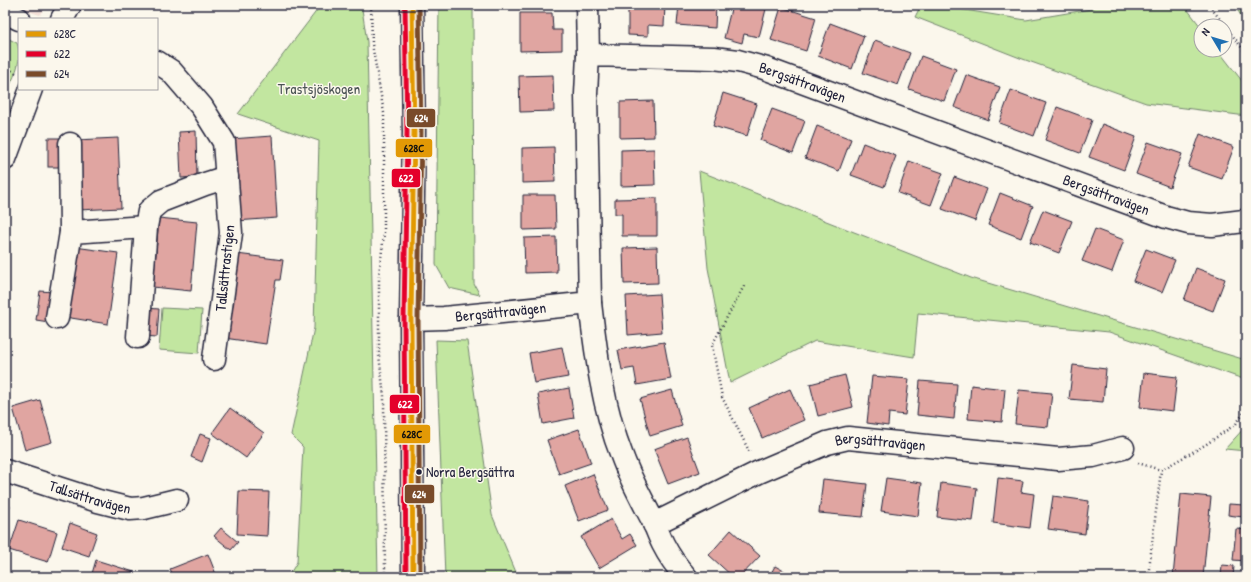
<svg xmlns="http://www.w3.org/2000/svg" width="1251" height="582" font-family="'Patrick Hand',sans-serif">
<rect width="100%" height="100%" fill="#fbf7ec"/>
<filter id="ink" filterUnits="userSpaceOnUse"><feTurbulence type="fractalNoise" baseFrequency=".025" numOctaves="2"/><feDisplacementMap in="SourceGraphic" scale="8" xChannelSelector="R" yChannelSelector="G"/><feConvolveMatrix kernelMatrix="1 2 1 2 8 2 1 2 1" color-interpolation-filters="sRGB"/></filter>
<g filter="url(#ink)">
<path fill="#f3ded6" d="M19,5H48L40,15L25,10Z"/>
<g fill="#c2e6a0" stroke="#72846e">
<path d="M321,5H334L362,9L367,42L378,577H288L297,562L303,447L291,435L314,328L319,141L238,114Z"/>
<path d="M439,5H473L474,284L480,295L449,288L436,265Z"/>
<path d="M921,5H934L1026,20L1091,9L1097,5H1184L1201,27V50H1218L1246,86V116L1146,103L1020,58L915,17Z"/>
<path d="M1234,5H1246V23Z"/>
<path d="M5,37L17,43C24,62 12,79 5,96Z"/>
<path d="M699,171L971,278L1246,360V380L1109,332L918,313L914,357L815,341L730,383L708,268Z"/>
<path d="M162,308L202,310L199,353L159,350Z"/>
<path d="M436,340L467,341L492,515L518,577H445Z"/>
<path d="M1246,426V451L1225,449Z"/>
</g>
<g fill="#e0a5a1" stroke="#22223b">
<path d="M628,5H665L664,26L648,25V36L628,35Z"/>
<path d="M679,5H716L715,28L677,25Z"/>
<path d="M732,5H767L759,37L744,34L742,43L724,38Z"/>
<path d="M781,7L816,18L806,51L771,40Z"/>
<path d="M520,13H552L553,30H562V50L520,51Z"/>
<path d="M830,23L864,36L852,69L818,56Z"/>
<path d="M875,40L910,53L898,85L863,73Z"/>
<path d="M921,56L956,69L944,101L909,89Z"/>
<path d="M553,75L554,111L520,112L519,76Z"/>
<path d="M966,75L1000,87L988,120L954,107Z"/>
<path d="M1011,90L1046,103L1034,136L999,123Z"/>
<path d="M723,93L757,104L747,136L713,126Z"/>
<path d="M653,101L654,137L620,138V102Z"/>
<path d="M1057,107L1092,120L1080,153L1045,140Z"/>
<path d="M772,109L805,121L793,153L760,140Z"/>
<path d="M1102,124L1136,137L1124,170L1089,157Z"/>
<path d="M817,126L851,139L839,171L805,158Z"/>
<path d="M196,131L197,177L181,178L179,132Z"/>
<path d="M1200,134L1234,147L1222,179L1188,167Z"/>
<path d="M272,136L277,218L236,221L231,139Z"/>
<rect x="48" y="138" width="13" height="29"/>
<path d="M118,138L121,208L78,210L76,140Z"/>
<path d="M1148,142L1182,154L1170,187L1136,174Z"/>
<path d="M863,143L896,156L884,187L851,175Z"/>
<path d="M554,147L555,182L522,183V148Z"/>
<path d="M654,149L655,185L621,186V150Z"/>
<path d="M909,161L943,173L931,205L898,193Z"/>
<path d="M954,177L987,189L975,221L942,209Z"/>
<path d="M1000,193L1033,206L1021,238L988,225Z"/>
<path d="M523,195H555L556,229L523,230Z"/>
<path d="M657,198V236H622V214H615V199Z"/>
<path d="M1043,210L1072,221L1059,253L1030,242Z"/>
<path d="M159,218L197,222L191,291L153,287Z"/>
<path d="M1095,229L1124,240L1112,272L1082,261Z"/>
<path d="M556,237L557,272L525,273L524,238Z"/>
<path d="M75,247L118,253L108,324L65,317Z"/>
<path d="M657,247L658,283L624,284L623,248Z"/>
<path d="M1146,249L1175,260L1162,292L1133,281Z"/>
<path d="M237,254L283,260L280,280H276L266,344L224,338Z"/>
<path d="M1196,268L1225,279L1213,311L1184,300Z"/>
<path d="M40,291L53,292L49,322L36,320Z"/>
<path d="M659,294L662,332L628,335L626,296Z"/>
<path d="M146,308L159,309L157,337L143,336Z"/>
<path d="M664,342L671,379L637,385L634,368L622,370L618,350Z"/>
<path d="M562,347L568,377L534,383L529,353Z"/>
<path d="M1073,365L1106,369L1103,402L1069,399Z"/>
<path d="M1144,373L1177,377L1173,411L1140,407Z"/>
<path d="M845,375L853,407L818,416L810,384Z"/>
<path d="M872,376L909,379L905,415L889,413L888,426L867,423Z"/>
<path d="M920,381L957,384L954,419L917,415Z"/>
<path d="M971,385L1005,389L1002,422L968,419Z"/>
<path d="M569,388L574,418L543,424L538,394Z"/>
<path d="M790,389L804,420L762,438L749,408Z"/>
<path d="M672,390L682,426L650,436L640,399Z"/>
<path d="M1019,390L1052,393L1048,427L1015,424Z"/>
<path d="M40,400L52,442L25,450L13,408Z"/>
<path d="M230,408L264,433L246,458L212,433Z"/>
<path d="M579,429L591,463L559,474L547,440Z"/>
<path d="M200,434L211,438L202,462L191,457Z"/>
<path d="M687,437L700,472L668,484L654,449Z"/>
<path d="M593,474L608,510L579,521L565,486Z"/>
<path d="M886,478L922,483L918,516L881,511Z"/>
<path d="M998,478L1023,481L1021,492L1034,494L1030,528L993,523Z"/>
<path d="M823,479L867,484L863,517L819,513Z"/>
<path d="M941,483L977,488L973,521L937,517Z"/>
<path d="M239,491L269,492L267,536L237,534Z"/>
<path d="M1181,494L1211,497L1203,577H1173Z"/>
<path d="M1053,496L1089,501L1085,534L1048,529Z"/>
<path d="M5,504L10,506L5,520Z"/>
<path d="M1229,504L1244,505L1243,517L1228,515Z"/>
<path d="M611,519L622,539L630,534L637,545L599,568L581,537Z"/>
<path d="M19,520L57,532L48,562L9,550Z"/>
<path d="M70,523L97,533L89,556L62,547Z"/>
<path d="M221,528L238,542L231,550L214,536Z"/>
<path d="M1236,529L1246,530V561L1233,560Z"/>
<path d="M731,530L760,556L740,577H733L709,555Z"/>
<path d="M208,554L217,577H174L170,569Z"/>
<path d="M96,560L134,572L132,577H91Z"/>
<path d="M1222,565L1234,566L1233,577H1221Z"/>
<path d="M775,566L795,577H769Z"/>
</g>
<g fill="none" stroke-linecap="round" stroke-linejoin="round">
<defs>
<g id="minor">
<path d="M412,5L414,132L411,319L413,577"/>
<path d="M587,5L588,55"/>
<path d="M5,12L19,19"/>
<path d="M62,19L70,5"/>
<path d="M157,62L171,71L202,107L224,142L231,233L214,359"/>
<path d="M70,144L71,232"/>
<path d="M5,159L31,89"/>
<path d="M590,303C596,354 603,408 622,456C630,478 641,498 652,519C656,527 659,536 663,544C669,556 677,567 686,577"/>
<path d="M57,318L71,232L146,227"/>
<path id="s1" d="M411,319L444,318L590,303L586,94L588,55L714,58L738,61L764,68L1166,217L1188,223L1212,225L1244,221"/>
<path d="M138,337L146,227L149,211L161,201L205,184L227,177"/>
<path id="s2" d="M5,471L98,501L130,509L144,508L177,500"/>
<path id="s3" d="M654,524L759,472L827,443L848,438L1058,459L1093,456L1123,448"/>
</g>
</defs>
<use href="#minor" stroke="#22223b" stroke-width="25"/>
<g stroke="#22223b" stroke-width="2.5" stroke-dasharray="1 3" stroke-linecap="butt">
<path d="M371,5L372,44L384,113V234L379,274V355L384,396L385,577"/>
<path d="M1209,5L1246,53"/>
<path d="M5,66L17,74"/>
<path d="M744,286L712,345L722,397L750,453"/>
<path d="M1138,463L1161,470"/>
<path d="M1148,577L1161,470L1205,445L1236,424L1246,410"/>
</g>
<use href="#minor" stroke="#fbf7ec" stroke-width="22"/>
<defs>
<path id="bus-1" d="M412,5L414,132L411,319L413,577"/>
<path id="bus-2" d="M405,5L407,132L404,319L406,577"/>
<path id="bus-3" d="M419,5L421,132L418,319L420,577"/>
</defs>
<use href="#bus-1" stroke="#fbf7ec" stroke-width="8"/>
<use href="#bus-2" stroke="#fbf7ec" stroke-width="8"/>
<use href="#bus-3" stroke="#fbf7ec" stroke-width="8"/>
<use href="#bus-1" stroke="#e29906" stroke-width="5"/>
<use href="#bus-2" stroke="#e4002b" stroke-width="5"/>
<use href="#bus-3" stroke="#7a4b2a" stroke-width="5"/>
</g>
</g>
<circle fill="#22223b" stroke="#fbf7ec" stroke-width="1.5" cx="419" cy="472" r="3.5"/>
<g text-anchor="middle" stroke-width="3" stroke-linejoin="round" paint-order="stroke">
<g font-size="14" fill="#22223b" stroke="#fbf7ec" text-anchor="start">
<text x="426" y="477">Norra Bergsättra</text>
</g>
<g font-size="15" fill="#22223b" stroke="#fbf7ec">
<text dy="5" stroke="none"><textPath href="#s1" startOffset="646">Bergsättravägen</textPath></text>
<text dy="5" stroke="none"><textPath href="#s1" startOffset="970">Bergsättravägen</textPath></text>
<text transform="translate(225 268) rotate(-84)" y="5">Tallsättrastigen</text>
<text dy="5" stroke="none"><textPath href="#s1" startOffset="90">Bergsättravägen</textPath></text>
<text dy="5" stroke="none"><textPath href="#s3" startOffset="245">Bergsättravägen</textPath></text>
<text dy="5" stroke="none"><textPath href="#s2" startOffset="89">Tallsättravägen</textPath></text>
</g>
<g font-size="15" fill="#4a5354" stroke="#fbf7ec">
<text x="319" y="94">Trastsjöskogen</text>
</g>
</g>
<g stroke="#fbf7ec" stroke-width="1.5">
<rect x="406" y="108" width="30" height="20" rx="4" fill="#7a4b2a"/>
<rect x="395" y="138" width="38" height="20" rx="4" fill="#e29906"/>
<rect x="391" y="168" width="30" height="20" rx="4" fill="#e4002b"/>
<rect x="389" y="394" width="31" height="20" rx="4" fill="#e4002b"/>
<rect x="393" y="424" width="38" height="20" rx="4" fill="#e29906"/>
<rect x="404" y="484" width="31" height="20" rx="4" fill="#7a4b2a"/>
</g>
<g font-size="11" text-anchor="middle" font-weight="bold" fill="#fff">
<text x="421" y="122">624</text>
<text x="406" y="182">622</text>
<text x="405" y="408">622</text>
<text x="419" y="498">624</text>
</g>
<g font-size="11" text-anchor="middle" font-weight="bold" fill="#111">
<text x="414" y="152">628C</text>
<text x="412" y="438">628C</text>
</g>
<rect width="1251" height="582" fill="none" stroke="#fbf7ec" stroke-width="20"/>
<rect x="10" y="10" width="1231" height="562" fill="none" stroke="#22223b" stroke-width="1.5" filter="url(#ink)"/>
<rect x="18" y="18" width="140" height="72" fill="#fbf7ec" stroke="#a4a2a5"/>
<rect x="26" y="31" width="20" height="6" fill="#e29906" stroke="#a4a2a5"/>
<text x="54" y="38" font-size="12" fill="#22223b">628C</text>
<rect x="26" y="51" width="20" height="6" fill="#e4002b" stroke="#a4a2a5"/>
<text x="54" y="58" font-size="12" fill="#22223b">622</text>
<rect x="26" y="71" width="20" height="6" fill="#7a4b2a" stroke="#a4a2a5"/>
<text x="54" y="78" font-size="12" fill="#22223b">624</text>
<g transform="translate(1213 38) rotate(308)"><circle r="19" fill="#fbf7ec" stroke="#a4a2a5"/>
<path d="M0-3L7 15L0 10L-7 15Z" fill="#1f6fb2"/>
<text y="-6" font-size="11" font-weight="bold" text-anchor="middle" fill="#22223b">N</text>
</g>
</svg>
